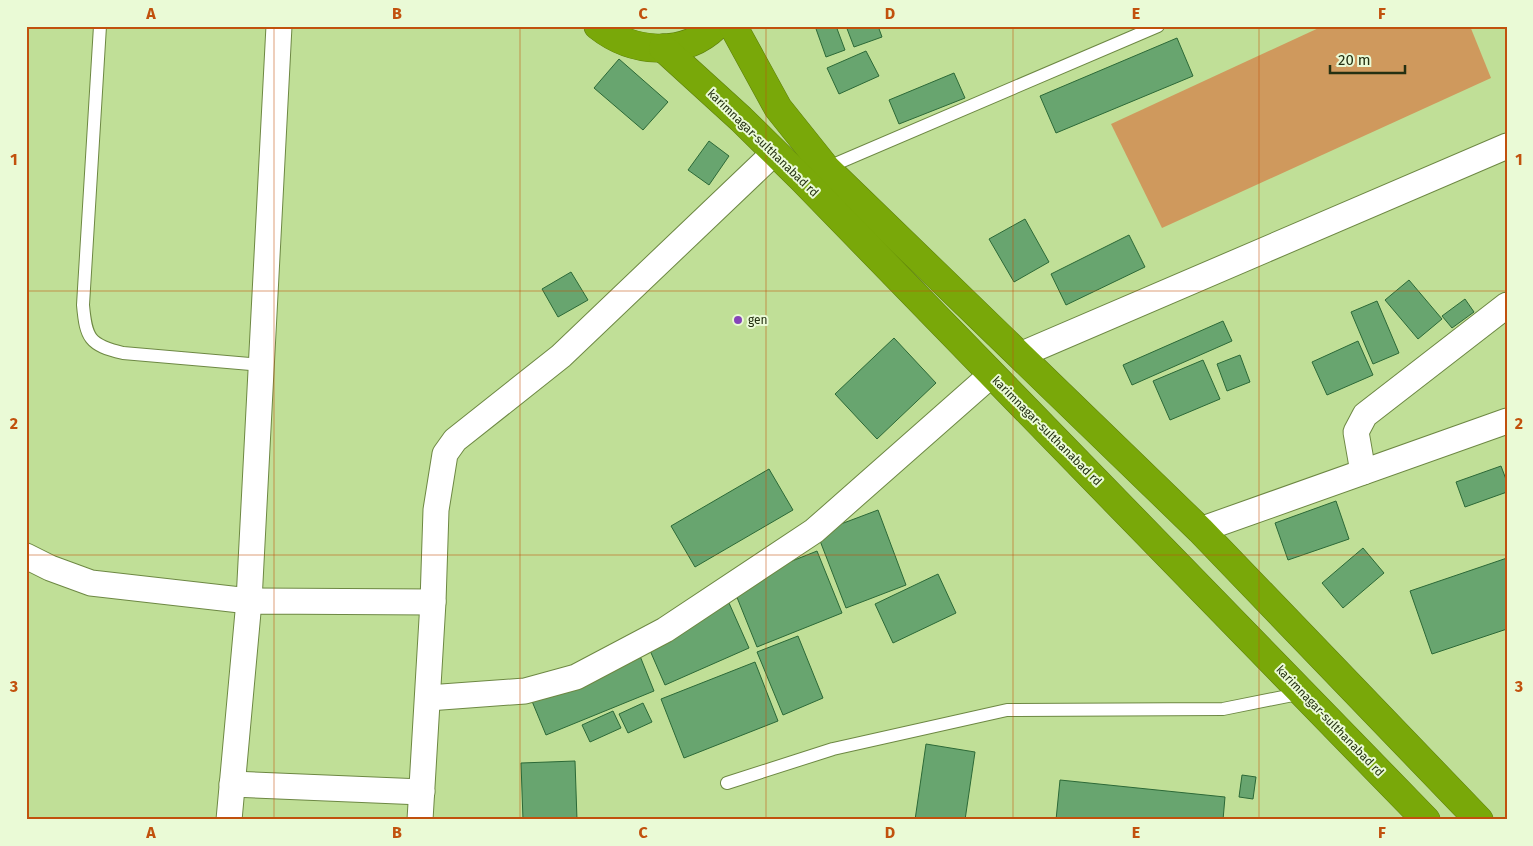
<svg xmlns="http://www.w3.org/2000/svg" width="1533" height="846" font-family="'Fira Sans',sans-serif">
<rect width="100%" height="100%" fill="#c0df97"/>
<path fill="#cf995d" d="M1323,26H1470L1491,78L1162,228L1111,124Z"/>
<g fill="#68a56f" stroke="#2c6937">
<path d="M815,26H836L845,50L826,57Z"/>
<path d="M846,26H878L882,37L854,47Z"/>
<path d="M1177,38L1193,76L1056,133L1040,96Z"/>
<path d="M866,51L879,76L839,94L827,68Z"/>
<path d="M619,59L668,102L643,130L594,88Z"/>
<path d="M954,73L965,98L899,124L889,100Z"/>
<path d="M709,141L729,156L709,185L688,170Z"/>
<path d="M1025,219L1049,262L1014,282L989,239Z"/>
<path d="M1129,235L1145,267L1066,305L1051,274Z"/>
<path d="M571,272L588,300L558,317L542,289Z"/>
<path d="M1409,280L1442,319L1418,339L1385,300Z"/>
<path d="M1465,299L1474,312L1452,328L1442,316Z"/>
<path d="M1377,301L1399,353L1373,364L1351,312Z"/>
<path d="M1223,321L1232,341L1132,385L1123,365Z"/>
<path d="M894,338L936,383L877,439L835,394Z"/>
<path d="M1358,341L1373,375L1327,395L1312,362Z"/>
<path d="M1240,355L1250,382L1227,391L1217,364Z"/>
<path d="M1203,360L1220,399L1170,420L1153,381Z"/>
<path d="M1501,466L1507,482V492L1465,507L1456,482Z"/>
<path d="M769,469L793,510L695,567L671,526Z"/>
<path d="M1336,501L1349,539L1288,560L1275,523Z"/>
<path d="M878,510L906,585L846,608L817,533Z"/>
<path d="M1363,548L1384,573L1343,608L1322,583Z"/>
<path d="M817,551L842,613L757,647L732,585Z"/>
<path d="M1507,558V629L1432,654L1410,591Z"/>
<path d="M938,574L956,613L893,643L875,604Z"/>
<path d="M729,603L749,648L665,685L645,639Z"/>
<path d="M798,636L823,698L783,715L757,652Z"/>
<path d="M638,651L654,691L546,735L529,694Z"/>
<path d="M755,662L778,721L684,758L661,699Z"/>
<path d="M643,703L652,722L628,733L619,714Z"/>
<path d="M613,711L621,728L590,742L582,725Z"/>
<path d="M926,744L975,752L965,820H915Z"/>
<path d="M575,761L577,820H523L521,763Z"/>
<path d="M1242,775L1256,777L1253,799L1239,797Z"/>
<path d="M1060,780L1225,797L1223,820H1056Z"/>
</g>
<g fill="none" stroke-linecap="round" stroke-linejoin="round">
<defs>
<g id="lane">
<path d="M100,26L83,305C86,338 89,345 123,353L262,365"/>
<path d="M826,168L1158,26"/>
<path d="M727,783L833,749L1007,710L1223,709L1303,693"/>
</g>
<g id="street">
<path d="M1020,355L1507,146"/>
<path d="M1363,472L1356,432L1365,415L1507,305"/>
<path d="M1200,530L1507,421"/>
<path d="M26,556L50,568L91,583L249,601L279,26"/>
<path d="M428,698L525,691L576,677L665,630L814,531L991,375"/>
<path d="M232,784L422,792"/>
<path d="M229,820L249,601L433,602"/>
<path d="M420,820L433,602L436,510L445,454L455,440L561,356L775,152"/>
</g>
<g id="highway">
<path d="M598,26C632,53 683,58 716,26"/>
<path d="M733,26L778,108L826,168L1200,530L1479,820"/>
<path d="M663,48L741,119L802,179L1426,820"/>
</g>
</defs>
<use href="#lane" stroke="#6d8843" stroke-width="14"/>
<use href="#street" stroke="#6d8843" stroke-width="27"/>
<use href="#highway" stroke="#5b7e0c" stroke-width="29"/>
<use href="#lane" stroke="#fff" stroke-width="12"/>
<use href="#street" stroke="#fff" stroke-width="25"/>
<use href="#highway" stroke="#79a809" stroke-width="28"/>
</g>
<path fill="none" stroke="#c1510d" stroke-width="1" stroke-opacity="0.55" d="M274,26V820M520,26V820M766,26V820M1013,26V820M1259,26V820M26,291H1507M26,555H1507"/>
<circle fill="#8645b9" stroke="#eafad6" stroke-width="2" cx="738" cy="320" r="5"/>
<g text-anchor="middle" stroke-width="4" stroke-linejoin="round" paint-order="stroke">
<g font-size="12" fill="#243012" stroke="#eafad6">
<text transform="translate(763 143) rotate(44)" y="4">karimnagar-sulthanabad rd</text>
<text transform="translate(1047 431) rotate(45)" y="4">karimnagar-sulthanabad rd</text>
<text transform="translate(1330 721) rotate(46)" y="4">karimnagar-sulthanabad rd</text>
</g>
<g font-size="12" fill="#243012" stroke="#eafad6" text-anchor="start">
<text x="748" y="324">gen</text>
</g>
</g>
<rect width="1533" height="846" fill="none" stroke="#eafad6" stroke-width="55"/>
<path d="M1330 65v8h75v-8" fill="none" stroke="#243012" stroke-width="2.5"/>
<text x="1338" y="65" font-size="15" fill="#243012" stroke="#eafad6" stroke-width="4" paint-order="stroke">20 m</text>
<rect x="28" y="28" width="1478" height="790" fill="none" stroke="#c1510d" stroke-width="2"/>
<g font-size="16" text-anchor="middle" font-weight="bold" fill="#c1510d">
<text x="151" y="19">A</text>
<text x="397" y="19">B</text>
<text x="643" y="19">C</text>
<text x="890" y="19">D</text>
<text x="1136" y="19">E</text>
<text x="1382" y="19">F</text>
<text x="14" y="165">1</text>
<text x="1519" y="165">1</text>
<text x="14" y="429">2</text>
<text x="1519" y="429">2</text>
<text x="14" y="692">3</text>
<text x="1519" y="692">3</text>
<text x="151" y="838">A</text>
<text x="397" y="838">B</text>
<text x="643" y="838">C</text>
<text x="890" y="838">D</text>
<text x="1136" y="838">E</text>
<text x="1382" y="838">F</text>
</g>
</svg>
